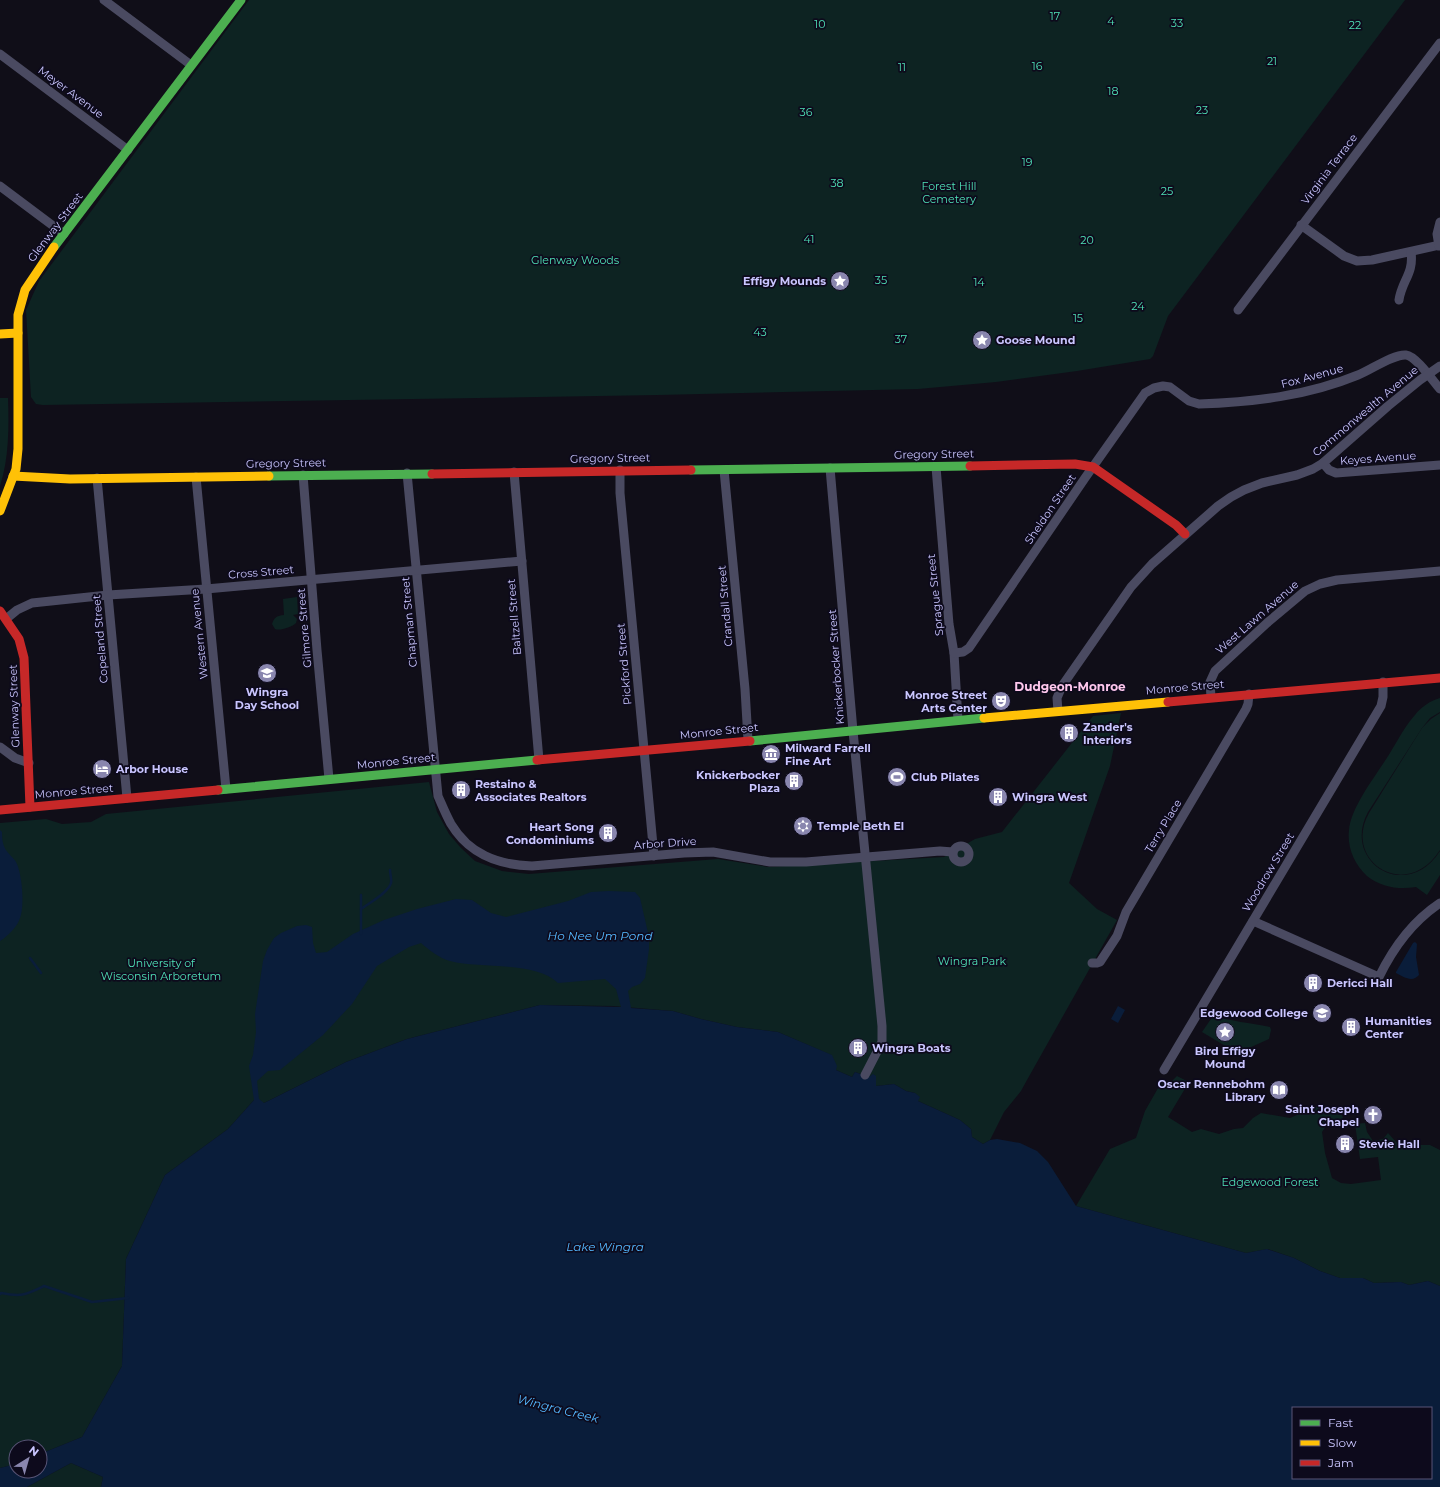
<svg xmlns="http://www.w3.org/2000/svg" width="1440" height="1487" font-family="Montserrat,sans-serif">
<rect width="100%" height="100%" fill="#100e18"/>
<g fill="#0d2322">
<path d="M249,0H1405L1168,316L1153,356L1150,359L1077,371L996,382L918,389L658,395L43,405L36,404L31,397L26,310L39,281Z"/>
<path d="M0,398H8C9,427 9,458 0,486Z"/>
<path d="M297,597L298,614L293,615L297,619L296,623C292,627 280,631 275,629L272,624C275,616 277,616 284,615L283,599Z"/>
<path d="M1440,698V712L1430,718L1422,728L1368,812C1341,862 1407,903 1440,851V875L1427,895L1416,887C1399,890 1381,887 1367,876C1354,864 1347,847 1349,830C1351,806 1378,773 1390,753C1398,740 1405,726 1415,715C1421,707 1430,701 1440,698Z"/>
<path d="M1121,713L1110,766L1069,883L1097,909L1117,920L1027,1080L1021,1091L1004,1112L990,1140L983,1144L972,1137L971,1129L960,1120L918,1101L915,1093L906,1091L894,1084L876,1086V1076L870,1077L855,1072L852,1077L836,1070L831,1055L778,1032L737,1027L701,1019L673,1011L613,1006L540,1005L407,1039L346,1062L264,1103L254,1100L228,1129L165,1175L126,1259L122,1366L82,1437L40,1454V1447H16V1464L0,1468V823L46,819L62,824L91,822L106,814L429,782L437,812L449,834L461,848L475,861L502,871L529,874L718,859L768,867L944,857L975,839L1002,832L1093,716Z"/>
<path d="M1440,713V850C1406,903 1342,861 1369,813L1422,728L1431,719Z"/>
<path d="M1213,1016C1231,1021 1250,1023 1270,1027L1271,1030L1269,1039L1240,1052L1233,1053L1227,1047L1202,1032Z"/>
<path d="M1177,1076L1189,1082L1168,1117L1192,1132L1201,1129L1219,1134L1234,1129L1243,1128L1253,1118L1261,1113L1290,1118L1320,1105L1327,1106L1329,1114L1342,1115L1343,1118L1341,1120L1328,1123L1322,1132L1325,1153L1332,1178L1341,1183L1351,1184L1381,1180L1378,1157L1360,1159L1355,1124L1365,1123L1367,1132L1373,1141L1383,1139L1388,1133L1396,1142L1405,1147L1416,1145H1430L1440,1150V1286L1428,1281L1409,1285L1401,1282L1374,1283L1363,1278H1340L1320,1271L1294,1258L1268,1249L1246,1253L1076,1206L1110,1149L1136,1138L1145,1111L1161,1083L1169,1084Z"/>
<path d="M71,1463L103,1477L101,1487H27Z"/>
</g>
<g fill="#0a1d3a" fill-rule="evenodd">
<path d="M0,830L2,832C2,841 3,848 10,855C12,857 15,860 16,862C22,873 25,906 20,918C18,926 7,937 0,941Z"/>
<path d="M609,891L635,892L640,898L649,937V949L645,978L640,984L632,987L628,991L631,1008L673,1011L701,1019L737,1027L778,1032L832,1055L837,1066L836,1070L852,1077L855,1072L869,1077L873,1074L876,1076V1086L894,1084L906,1091L915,1093L920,1097L918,1101L960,1120L971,1129L972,1137L983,1144L990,1140L997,1139L1020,1143L1037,1151L1048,1162L1076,1206L1246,1253L1267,1249L1294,1258L1320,1271L1340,1278H1363L1374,1283L1401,1282L1409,1285L1428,1281L1440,1286V1487H101L103,1477L71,1463L27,1487H0V1468L16,1464V1471H40V1454L82,1437L122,1366L126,1259L165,1175L228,1129L254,1100L249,1066L253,1055L256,1032L255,1014L263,961L267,950L274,938L281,933L297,926L306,925L312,927L313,943L316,953L327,952L353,934L384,920L417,909L456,899L472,900L491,913L506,917L568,901L591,892ZM421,943C429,950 439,958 450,961C480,969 535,961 558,983L605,979L616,989L621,1007L540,1005L407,1039L346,1062L264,1103L259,1099L257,1081L268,1071L280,1070L323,1035L352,1004L377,966L409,947ZM1293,1408H1431V1478H1293Z"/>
<path d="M1415,942L1417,944L1416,957L1419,975C1412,983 1404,977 1396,973V972L1413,943Z"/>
<path d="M1118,1006L1125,1010L1118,1023L1111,1019Z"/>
</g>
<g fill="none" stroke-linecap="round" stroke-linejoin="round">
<g stroke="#0a1d3a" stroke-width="2.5">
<path d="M361,909C369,903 388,893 391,883C392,880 390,874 390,870"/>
<path d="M361,934V895"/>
<path d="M30,958L41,973"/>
<path d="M0,1294L1,1293C22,1297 25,1295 44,1286L92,1302L128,1298"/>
</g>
<g stroke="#4a4a61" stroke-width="9">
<path d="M104,0L191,65"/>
<path d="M0,54L128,150"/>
<path d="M0,186L64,234"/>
<path d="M1301,225L1344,256L1357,261L1372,260L1440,245"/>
<path d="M1439,246L1437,234L1440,222"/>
<path d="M1399,300C1402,280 1414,274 1411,252"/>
<path d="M1238,310L1440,43"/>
<path d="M1323,463L1329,470L1336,473L1440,465"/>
<path d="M936,467L949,624L954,653L958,720"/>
<path d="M830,468L853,731L882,1026V1042L865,1075"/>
<path d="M620,470V493L654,856"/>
<path d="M724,470L745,689L748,740"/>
<path d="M514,472L539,760"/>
<path d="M407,473L438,796C442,805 446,815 451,824C469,854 497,865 532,866L684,853L713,852L770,862H806L940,851L953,852"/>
<path d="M303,475L317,650L329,779"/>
<path d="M196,477L226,789"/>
<path d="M97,478L127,798"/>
<path d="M6,619L17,610L32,603L108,595L206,589L522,561"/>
<path d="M954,653L963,652L969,648L1085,478L1145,393L1154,388L1163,386L1170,387L1189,401L1199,404C1254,402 1307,396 1358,375C1371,370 1393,354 1406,355C1416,356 1433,381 1440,389"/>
<path d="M1211,697L1210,682L1215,671L1267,623L1305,591L1320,584L1337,580L1440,571"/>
<path d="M1058,711L1057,698L1062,686L1131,587L1152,564L1218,506L1231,497L1244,490L1262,483L1297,475L1313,469L1323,463L1388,406L1420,380L1440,366"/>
<path d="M0,747L15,758L29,763"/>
<circle cx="961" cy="854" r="8"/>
<path d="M1253,921L1379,977C1393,948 1413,921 1440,903"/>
<path d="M1092,963H1097L1100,962L1117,936L1126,912L1246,709L1248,704L1249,694"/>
<path d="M1164,1070L1381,706L1383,697V682"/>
</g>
<g stroke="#4caf50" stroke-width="9">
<path d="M54,247L241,0"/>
<path d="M691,470L970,466"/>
<path d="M269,476L432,474"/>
<path d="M750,741L984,718"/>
<path d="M218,790L537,760"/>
</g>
<g stroke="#ffc107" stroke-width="9">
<path d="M0,334L18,333"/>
<path d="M13,476L70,479L269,476"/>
<path d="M0,511L16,469L18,449V315L25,290L54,247"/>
<path d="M984,718L1168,702"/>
</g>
<g stroke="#c62828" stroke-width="9">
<path d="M970,466L1075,464L1093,467L1176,525L1185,534"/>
<path d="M432,474L691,470"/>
<path d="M0,611L19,639L24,658L30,807"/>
<path d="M1168,702L1440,678"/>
<path d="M537,760L750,741"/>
<path d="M0,810L218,790"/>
</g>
</g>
<defs>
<symbol id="sight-disc" viewBox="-11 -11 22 22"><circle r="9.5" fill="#8986ae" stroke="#0d0a1c"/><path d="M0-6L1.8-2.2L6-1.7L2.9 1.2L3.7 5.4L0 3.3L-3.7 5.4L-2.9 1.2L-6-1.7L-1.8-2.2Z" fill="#fff"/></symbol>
<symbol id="school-disc" viewBox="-11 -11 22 22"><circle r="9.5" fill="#8986ae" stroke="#0d0a1c"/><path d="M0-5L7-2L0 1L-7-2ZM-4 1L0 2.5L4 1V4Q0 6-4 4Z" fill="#fff"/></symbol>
<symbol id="theatre-disc" viewBox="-11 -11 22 22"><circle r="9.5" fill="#8986ae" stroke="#0d0a1c"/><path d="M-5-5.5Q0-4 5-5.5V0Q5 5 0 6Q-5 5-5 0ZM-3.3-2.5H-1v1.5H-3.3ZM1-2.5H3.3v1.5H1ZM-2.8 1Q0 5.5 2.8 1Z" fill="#fff"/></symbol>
<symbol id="building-disc" viewBox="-11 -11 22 22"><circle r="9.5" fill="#8986ae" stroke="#0d0a1c"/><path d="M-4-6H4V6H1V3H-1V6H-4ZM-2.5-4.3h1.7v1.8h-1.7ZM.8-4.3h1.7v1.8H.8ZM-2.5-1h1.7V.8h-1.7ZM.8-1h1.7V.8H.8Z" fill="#fff"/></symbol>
<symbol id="museum-disc" viewBox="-11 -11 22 22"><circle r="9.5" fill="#8986ae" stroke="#0d0a1c"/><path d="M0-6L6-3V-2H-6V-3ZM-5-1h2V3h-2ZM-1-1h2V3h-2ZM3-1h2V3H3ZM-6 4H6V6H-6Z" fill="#fff"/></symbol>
<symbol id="hotel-disc" viewBox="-11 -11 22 22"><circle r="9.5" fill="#8986ae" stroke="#0d0a1c"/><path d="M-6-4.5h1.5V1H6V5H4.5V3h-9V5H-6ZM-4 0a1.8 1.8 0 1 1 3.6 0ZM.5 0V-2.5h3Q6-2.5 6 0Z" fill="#fff"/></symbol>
<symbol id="stadium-disc" viewBox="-11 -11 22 22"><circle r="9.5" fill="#8986ae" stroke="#0d0a1c"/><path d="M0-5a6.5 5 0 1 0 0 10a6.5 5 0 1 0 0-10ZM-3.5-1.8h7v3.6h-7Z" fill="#fff"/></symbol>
<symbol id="synagogue-disc" viewBox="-11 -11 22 22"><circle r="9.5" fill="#8986ae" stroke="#0d0a1c"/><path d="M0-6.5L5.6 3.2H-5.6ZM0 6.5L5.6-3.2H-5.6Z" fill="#fff"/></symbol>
<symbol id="university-disc" viewBox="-11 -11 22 22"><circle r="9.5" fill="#8986ae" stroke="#0d0a1c"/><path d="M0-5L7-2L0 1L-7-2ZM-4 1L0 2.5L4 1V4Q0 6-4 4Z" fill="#fff"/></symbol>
<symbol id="library-disc" viewBox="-11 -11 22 22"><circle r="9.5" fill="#8986ae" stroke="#0d0a1c"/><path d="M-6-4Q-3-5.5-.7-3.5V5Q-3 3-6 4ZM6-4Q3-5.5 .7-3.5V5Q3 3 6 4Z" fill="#fff"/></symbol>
<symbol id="church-disc" viewBox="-11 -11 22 22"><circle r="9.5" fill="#8986ae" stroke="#0d0a1c"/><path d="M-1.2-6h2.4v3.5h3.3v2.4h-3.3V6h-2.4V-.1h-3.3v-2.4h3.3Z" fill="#fff"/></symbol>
</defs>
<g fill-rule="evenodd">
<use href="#sight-disc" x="829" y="270" width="22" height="22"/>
<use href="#sight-disc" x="971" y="329" width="22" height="22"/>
<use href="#school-disc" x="256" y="662" width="22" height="22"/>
<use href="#theatre-disc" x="990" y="690" width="22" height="22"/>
<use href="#building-disc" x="1058" y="722" width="22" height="22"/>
<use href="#museum-disc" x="760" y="743" width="22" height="22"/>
<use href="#hotel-disc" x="91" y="758" width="22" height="22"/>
<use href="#stadium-disc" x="886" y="766" width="22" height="22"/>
<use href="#building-disc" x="783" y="770" width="22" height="22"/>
<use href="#building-disc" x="450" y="779" width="22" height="22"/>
<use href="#building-disc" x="987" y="786" width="22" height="22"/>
<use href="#synagogue-disc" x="792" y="815" width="22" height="22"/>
<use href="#building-disc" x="597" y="822" width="22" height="22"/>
<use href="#building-disc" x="1302" y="972" width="22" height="22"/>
<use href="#university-disc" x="1311" y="1002" width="22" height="22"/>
<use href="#building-disc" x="1340" y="1016" width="22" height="22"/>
<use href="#sight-disc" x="1214" y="1021" width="22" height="22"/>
<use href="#building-disc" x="847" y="1037" width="22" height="22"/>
<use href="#library-disc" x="1268" y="1079" width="22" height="22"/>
<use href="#church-disc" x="1362" y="1104" width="22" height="22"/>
<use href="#building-disc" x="1334" y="1133" width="22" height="22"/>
</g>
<g text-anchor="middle" stroke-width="3.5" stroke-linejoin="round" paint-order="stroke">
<g font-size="11" fill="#4fe1b6" stroke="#0d0a1c">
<text x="1055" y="20">17</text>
<text x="1111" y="25">4</text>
<text x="1177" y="27">33</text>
<text x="820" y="28">10</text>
<text x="1355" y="29">22</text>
<text x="1272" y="65">21</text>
<text x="1037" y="70">16</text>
<text x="902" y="71">11</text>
<text x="1113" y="95">18</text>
<text x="1202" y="114">23</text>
<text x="806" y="116">36</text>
<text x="1027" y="166">19</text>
<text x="837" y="187">38</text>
<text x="949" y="190">Forest Hill<tspan x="949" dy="13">Cemetery</tspan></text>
<text x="1167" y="195">25</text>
<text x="809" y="243">41</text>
<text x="1087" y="244">20</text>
<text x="575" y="264">Glenway Woods</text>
<text x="881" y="284">35</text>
<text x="979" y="286">14</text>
<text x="1138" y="310">24</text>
<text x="1078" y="322">15</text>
<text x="760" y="336">43</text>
<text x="901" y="343">37</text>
<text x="972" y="965">Wingra Park</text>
<text x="161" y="967">University of<tspan x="161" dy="13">Wisconsin Arboretum</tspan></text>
<text x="1270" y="1186">Edgewood Forest</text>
</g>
<g font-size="11" fill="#cac6ff" stroke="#0d0a1c">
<text transform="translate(71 92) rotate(37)" y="4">Meyer Avenue</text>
<text transform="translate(1329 169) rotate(-53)" y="4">Virginia Terrace</text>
<text transform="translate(55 227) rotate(-53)" y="4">Glenway Street</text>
<text transform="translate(1312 376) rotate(-15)" y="4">Fox Avenue</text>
<text transform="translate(1365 411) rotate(-40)" y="4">Commonwealth Avenue</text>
<text transform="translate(934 454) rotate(-1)" y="4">Gregory Street</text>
<text transform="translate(610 458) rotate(-1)" y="4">Gregory Street</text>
<text transform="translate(1378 458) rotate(-4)" y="4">Keyes Avenue</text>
<text transform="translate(286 463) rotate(-1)" y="4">Gregory Street</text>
<text transform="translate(1050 509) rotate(-56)" y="4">Sheldon Street</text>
<text transform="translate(261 572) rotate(-5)" y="4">Cross Street</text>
<text transform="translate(935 595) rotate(-96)" y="4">Sprague Street</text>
<text transform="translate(725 606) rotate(-95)" y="4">Crandall Street</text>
<text transform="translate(514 617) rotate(-95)" y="4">Baltzell Street</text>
<text transform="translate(1257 617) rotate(-41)" y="4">West Lawn Avenue</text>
<text transform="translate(409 622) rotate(-95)" y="4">Chapman Street</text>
<text transform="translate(304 628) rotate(-95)" y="4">Gilmore Street</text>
<text transform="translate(199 634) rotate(-96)" y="4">Western Avenue</text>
<text transform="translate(100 639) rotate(-95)" y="4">Copeland Street</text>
<text transform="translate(624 664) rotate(-95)" y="4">Pickford Street</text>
<text transform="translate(836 667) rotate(-94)" y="4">Knickerbocker Street</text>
<text transform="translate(1185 687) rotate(-5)" y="4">Monroe Street</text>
<text transform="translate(14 706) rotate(-92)" y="4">Glenway Street</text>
<text transform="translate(719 731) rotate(-6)" y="4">Monroe Street</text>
<text transform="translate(396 761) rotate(-6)" y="4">Monroe Street</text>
<text transform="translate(74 791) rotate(-5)" y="4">Monroe Street</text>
<text transform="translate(1163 826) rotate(-59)" y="4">Terry Place</text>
<text transform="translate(665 843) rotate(-4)" y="4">Arbor Drive</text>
<text transform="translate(1268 872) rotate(-59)" y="4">Woodrow Street</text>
</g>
<g font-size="11" font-weight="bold" fill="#cac6ff" stroke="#0d0a1c" text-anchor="start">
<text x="826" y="285" text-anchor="end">Effigy Mounds</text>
<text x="996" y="344">Goose Mound</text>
<text x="267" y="696" text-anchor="middle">Wingra<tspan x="267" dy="13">Day School</tspan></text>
<text x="987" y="699" text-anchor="end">Monroe Street<tspan x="987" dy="13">Arts Center</tspan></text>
<text x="1083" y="731">Zander's<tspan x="1083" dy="13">Interiors</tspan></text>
<text x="785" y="752">Milward Farrell<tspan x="785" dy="13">Fine Art</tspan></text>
<text x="116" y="773">Arbor House</text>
<text x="780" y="779" text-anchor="end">Knickerbocker<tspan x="780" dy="13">Plaza</tspan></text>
<text x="911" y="781">Club Pilates</text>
<text x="475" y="788">Restaino &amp;<tspan x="475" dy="13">Associates Realtors</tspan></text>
<text x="1012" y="801">Wingra West</text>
<text x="817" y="830">Temple Beth El</text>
<text x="594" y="831" text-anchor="end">Heart Song<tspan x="594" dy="13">Condominiums</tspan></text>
<text x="1327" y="987">Dericci Hall</text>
<text x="1308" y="1017" text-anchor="end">Edgewood College</text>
<text x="1365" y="1025">Humanities<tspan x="1365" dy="13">Center</tspan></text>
<text x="872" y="1052">Wingra Boats</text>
<text x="1225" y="1055" text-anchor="middle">Bird Effigy<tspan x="1225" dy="13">Mound</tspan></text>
<text x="1265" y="1088" text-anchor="end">Oscar Rennebohm<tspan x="1265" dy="13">Library</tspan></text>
<text x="1359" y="1113" text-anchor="end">Saint Joseph<tspan x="1359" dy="13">Chapel</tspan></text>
<text x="1359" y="1148">Stevie Hall</text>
</g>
<g font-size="12" font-weight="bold" fill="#ffc8ed" stroke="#0d0a1c">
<text x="1070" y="691">Dudgeon-Monroe</text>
</g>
<g font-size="12" font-style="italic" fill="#54b8ff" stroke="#0d0a1c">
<text x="600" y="940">Ho Nee Um Pond</text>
<text x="605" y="1251">Lake Wingra</text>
<text transform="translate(558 1409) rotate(14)" y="4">Wingra Creek</text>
</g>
</g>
<rect x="1292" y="1407" width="140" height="72" fill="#0d0a1c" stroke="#595577"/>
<rect x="1300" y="1420" width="20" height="6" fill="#4caf50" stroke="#595577"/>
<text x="1328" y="1427" font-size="12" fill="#cac6ff">Fast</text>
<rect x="1300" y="1440" width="20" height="6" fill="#ffc107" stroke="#595577"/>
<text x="1328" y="1447" font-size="12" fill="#cac6ff">Slow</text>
<rect x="1300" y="1460" width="20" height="6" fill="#c62828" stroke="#595577"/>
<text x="1328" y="1467" font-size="12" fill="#cac6ff">Jam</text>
<g transform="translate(28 1459) rotate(37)"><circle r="19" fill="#0d0a1c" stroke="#595577"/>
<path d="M0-3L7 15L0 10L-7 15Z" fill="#8986ae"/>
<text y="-6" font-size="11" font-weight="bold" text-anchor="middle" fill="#cac6ff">N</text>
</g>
</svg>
